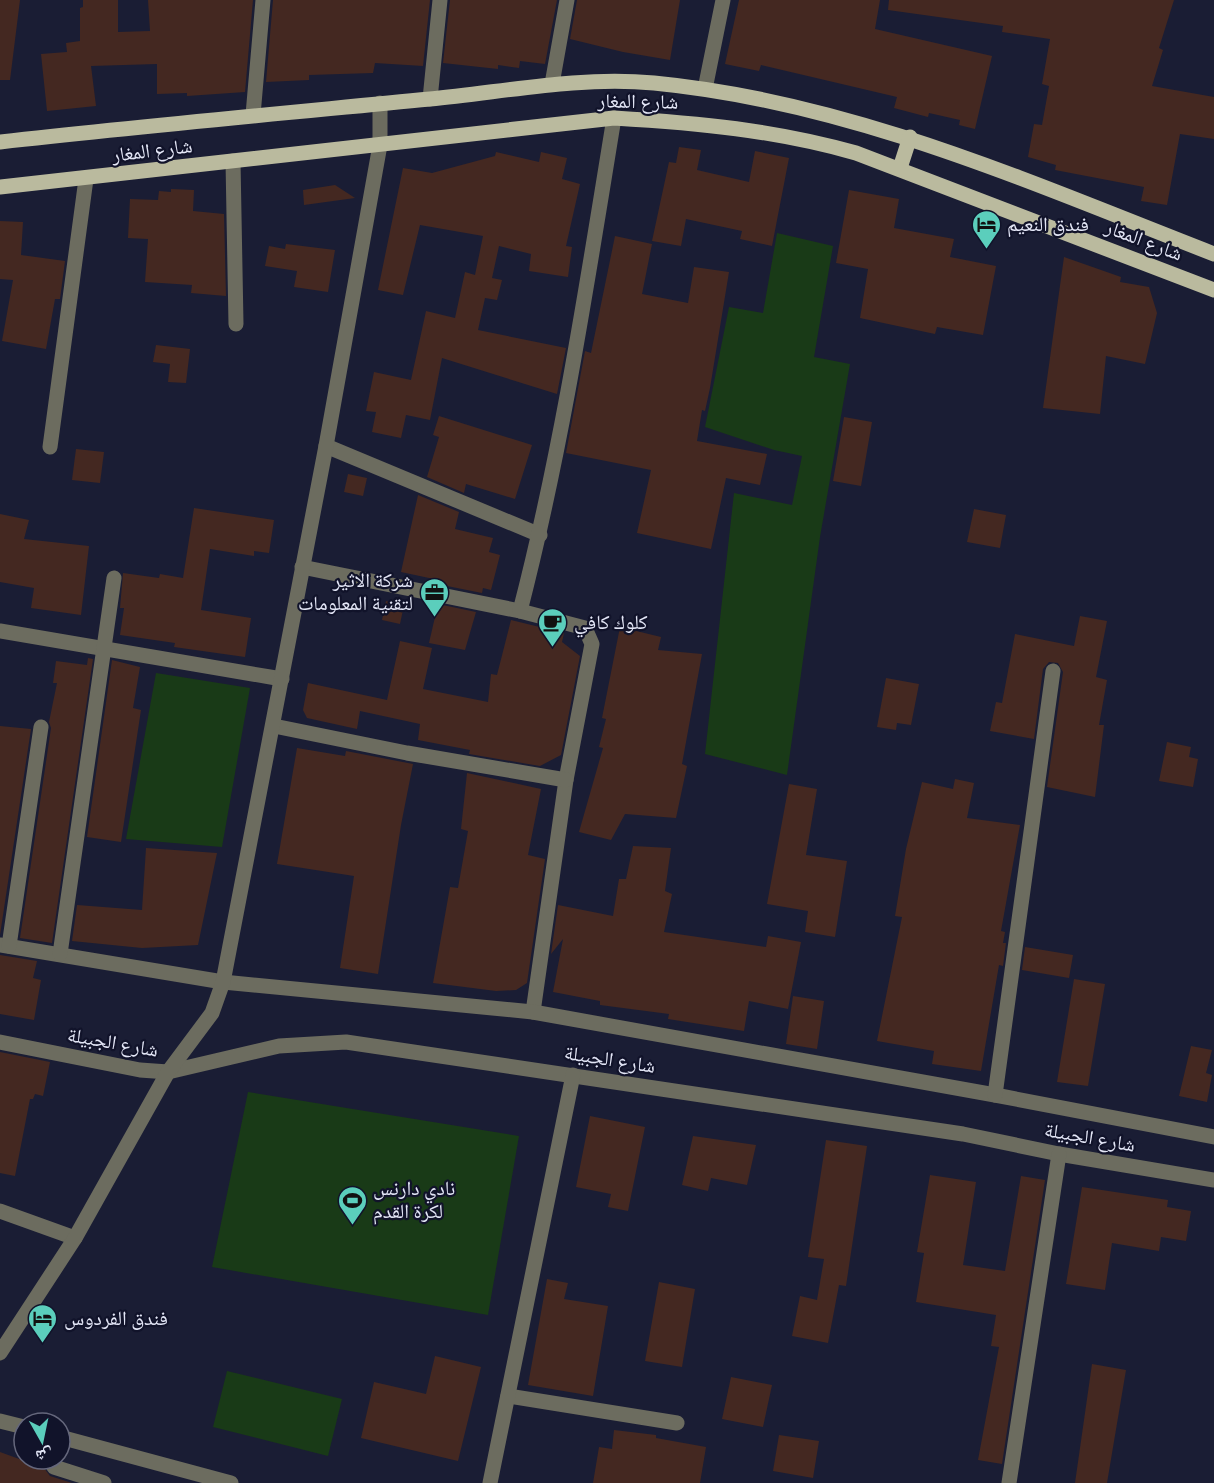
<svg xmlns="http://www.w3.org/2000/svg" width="1214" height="1483" font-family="Georgia,'Noto Naskh Arabic',serif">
<rect width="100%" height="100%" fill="#1a1d34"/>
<g fill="#193a17">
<path d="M777,233L833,246L814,357L850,364L820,537L787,775L705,754L734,493L792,505L802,456L774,450L705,427L729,307L763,313Z"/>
<path d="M156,673L250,688L222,847L126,839Z"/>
<path d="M248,1092L519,1136L488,1315L212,1267Z"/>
<path d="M227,1371L342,1399L328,1456L213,1427Z"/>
</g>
<g fill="#442821">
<path d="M0,0H20L10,80H0Z"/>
<path d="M83,0H118V32L150,31L148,0H253L245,92L187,96V93L157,94V64L91,66L96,106L47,111L41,54L67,52L66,43L80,41V8L83,7Z"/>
<path d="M273,0H430L423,66L375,63L373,73L309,75V80L266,82Z"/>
<path d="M450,0H557L545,64L520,61L519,68L498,65V69L443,63Z"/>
<path d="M577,0H680L670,60L623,52L570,39Z"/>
<path d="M739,0H880L875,29L992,56L975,129L959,125L960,120L929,113L928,117L894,108L897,97L761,65L759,71L725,64Z"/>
<path d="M889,0H1174L1159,48L1163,50L1152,86L1214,97V139L1180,134L1167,205L1141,201L1144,187L1055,170L1056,165L1028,157L1034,124L1042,125L1049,86L1042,84L1050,39L1002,32L1003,26L888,10Z"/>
<path d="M679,147L701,150L697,170L749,182L755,151L789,158L772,246L740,239L742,231L686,219L681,246L652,241L669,162L676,163Z"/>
<path d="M496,152L539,162L541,152L567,158L562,179L580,184L566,246L572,247L568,277L529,271L531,254L499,246L492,278L502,280L497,300L485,298L478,330L566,348L557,394L442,358L430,420L406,415L401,438L372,432L376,412L366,411L374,372L411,380L426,311L455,318L465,272L475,275L483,236L420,225L403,295L378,290L403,168L432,173L495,156Z"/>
<path d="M335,185L355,198L304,205L303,190Z"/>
<path d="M171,189L194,190L193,211L224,214L226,296L191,293L192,285L145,282L148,239L128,238L130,199L158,200L159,191L171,192Z"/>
<path d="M849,190L899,199L894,228L954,239L950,257L996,266L983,335L937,327L935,334L860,318L868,269L836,263Z"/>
<path d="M0,221L23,222L21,255L65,261L60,299H55L46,349L2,341L13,280L0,279Z"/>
<path d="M615,236L652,244L642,294L688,303L694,267L729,272L710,388L705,411L702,410L697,441L767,454L760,485L726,478L711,549L637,533L651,470L566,453L585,351L591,353Z"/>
<path d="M286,244L335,250L328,292L294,287L297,271L265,266L269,246L285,249Z"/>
<path d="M1064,257L1121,277L1120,282L1149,287L1157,313L1145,364L1106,356L1100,414L1043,408Z"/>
<path d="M156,345L190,349L186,383L168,382L170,364L153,362Z"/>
<path d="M439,416L532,445L515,499L466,484L464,493L427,477L439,437L433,435Z"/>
<path d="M844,417L872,422L861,486L833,481Z"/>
<path d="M76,449L104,452L100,483L72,480Z"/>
<path d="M348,474L367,478L363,496L344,492Z"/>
<path d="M418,495L459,512L455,529L493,538L489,552L500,555L491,590L483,588L482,593L442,585L443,581L401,572Z"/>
<path d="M194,508L274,520L269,553L254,551V556L210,549L201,610L251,618L245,657L174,647L175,643L120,635L124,608H120L123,573L159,578L160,574L183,578Z"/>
<path d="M974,509L1006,515L1000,548L967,542Z"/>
<path d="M0,514L29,520L24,539L89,546L81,615L31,608L34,588L0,582Z"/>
<path d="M386,601L404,605L400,624L382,620Z"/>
<path d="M438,604L476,612L465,650L429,643Z"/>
<path d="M1080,616L1107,621L1096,677L1107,680L1099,725H1104L1095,797L1047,787L1063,672L1058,663L1049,662L1043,669L1034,739L990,731L996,702L1002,703L1015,634L1074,646Z"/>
<path d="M511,620L564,633L562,642L580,656L561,755L540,766L469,754L470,750L418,740L420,724L360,711L357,729L307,718L303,710L308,683L387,700L400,641L432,648L423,689L488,702L491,674L497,675Z"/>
<path d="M620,627L661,637L658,650L702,654L682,764L687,766L676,818L625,814L611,840L579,832L603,748L599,747L606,719L602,718Z"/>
<path d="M88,658L93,659L52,943L20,938L51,728L49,722L57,683H53L56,661L87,665Z"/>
<path d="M112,660L140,667L133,708L141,710L121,842L87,837Z"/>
<path d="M886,678L919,684L911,725L897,723L896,730L877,727Z"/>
<path d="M0,726L31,729L0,935Z"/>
<path d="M1167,742L1191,747L1189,757L1198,759L1193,787L1159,781Z"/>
<path d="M297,748L345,756L346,751L413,764L401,825L378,974L340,968L354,876L277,864Z"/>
<path d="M467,773L541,789L528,855L545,859L527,983L516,990L496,991L433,983L450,887L458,888L468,831L461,829Z"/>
<path d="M955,779L974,783L967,818L1020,825L1001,931L1005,932L1003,943H1006L1003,966L999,965L981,1071L932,1064L934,1051L877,1041L902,917L895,916L906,849L922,782L953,789Z"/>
<path d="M789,784L817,789L806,855L847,861L835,937L805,932L808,911L767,904Z"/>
<path d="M633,846L671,848L665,891L672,894L664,932L766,947L768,936L801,942L788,1009L749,1001L744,1031L668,1019L669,1014L600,1005V1001L553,992L563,939L551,954L558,905L613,916L619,879H626Z"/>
<path d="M146,848L217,853L198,945L142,948L72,941L77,905L142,910Z"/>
<path d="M1025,947L1073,955L1069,978L1022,970Z"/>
<path d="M0,955L37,961L33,978L41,980L34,1020L0,1014Z"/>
<path d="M1074,979L1105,984L1088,1086L1057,1082Z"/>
<path d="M793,996L824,1001L817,1049L786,1044Z"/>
<path d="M1191,1046L1212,1050L1206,1073L1212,1075L1207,1102L1179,1096Z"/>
<path d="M0,1052L50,1062L43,1096L35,1094L33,1099H30L15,1176L0,1173Z"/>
<path d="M590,1116L645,1127L628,1211L608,1207L611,1194L576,1187Z"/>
<path d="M693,1136L756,1145L747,1185L711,1178L708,1191L682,1185Z"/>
<path d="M826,1140L867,1146L846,1286L839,1285L828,1343L792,1336L800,1296L817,1300L824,1259L808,1257Z"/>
<path d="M930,1175L976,1182L963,1265L1005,1271L1021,1176L1045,1180L1002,1464L978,1460L999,1347L991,1346L996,1315L916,1302L924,1253L917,1252Z"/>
<path d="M1082,1187L1168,1200L1167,1207L1191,1211L1186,1241L1161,1237L1159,1251L1112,1243L1105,1290L1066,1284Z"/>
<path d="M547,1279L568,1283L564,1299L608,1306L593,1396L528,1385Z"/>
<path d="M659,1282L695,1289L682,1367L645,1361Z"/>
<path d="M435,1356L481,1367L458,1461L361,1438L374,1382L426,1394Z"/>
<path d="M1092,1364L1126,1370L1107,1483H1075Z"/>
<path d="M731,1377L772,1385L763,1427L722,1419Z"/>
<path d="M614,1430L656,1435V1438L706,1447L700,1483H593L599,1447L612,1449Z"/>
<path d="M779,1435L819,1441L813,1478L773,1471Z"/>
<path d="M0,1452L44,1468L50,1476L72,1483H0Z"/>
</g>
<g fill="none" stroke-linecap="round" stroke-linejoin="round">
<g stroke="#6c6c5f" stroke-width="15">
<path d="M552,84L567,0"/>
<path d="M705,89L723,0"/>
<path d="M430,99L440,0"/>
<path d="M253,115L263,0"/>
<path d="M233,161L236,324"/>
<path d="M326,446L540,535"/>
<path d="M50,447L86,179"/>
<path d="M302,567L520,611L585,628L592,644L566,780L533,1012"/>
<path d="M520,611C562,449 587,283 614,118"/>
<path d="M0,631L282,679"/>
<path d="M274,726L407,753L566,780"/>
<path d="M0,945L223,982L533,1012L995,1095L1214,1137"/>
<path d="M9,946L41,727"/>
<path d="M60,954L114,578"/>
<path d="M0,1042L140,1070L168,1072L279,1046L346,1042L963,1134L1059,1154L1214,1180"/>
<path d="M995,1095L1053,671"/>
<path d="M0,1211L75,1238"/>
<path d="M0,1353L75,1238L168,1072L212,1013L223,982L326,446L380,145V103"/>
<path d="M508,1396L677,1423"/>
<path d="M0,1421L24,1427"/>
<path d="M60,1437L231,1483"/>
<path d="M54,1467L104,1483"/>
<path d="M490,1483L573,1075"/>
<path d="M1009,1483L1059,1154"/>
</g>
<g stroke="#baba9e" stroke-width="15">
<path d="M0,142C143,126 286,113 430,99C504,92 578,76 654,83C851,102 1031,183 1214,254"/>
<path d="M900,168L910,137"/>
<path d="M0,187L614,118C698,123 775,130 856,153L1214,290"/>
</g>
</g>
<defs>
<symbol id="hotel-pin" viewBox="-11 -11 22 30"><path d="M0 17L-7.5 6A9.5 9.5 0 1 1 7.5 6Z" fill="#5bcebc" stroke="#11132a"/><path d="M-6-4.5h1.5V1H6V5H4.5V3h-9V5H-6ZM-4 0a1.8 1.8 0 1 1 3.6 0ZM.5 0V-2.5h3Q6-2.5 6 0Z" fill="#111"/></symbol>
<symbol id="office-pin" viewBox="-11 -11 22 30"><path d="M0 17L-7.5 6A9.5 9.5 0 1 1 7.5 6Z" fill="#5bcebc" stroke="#11132a"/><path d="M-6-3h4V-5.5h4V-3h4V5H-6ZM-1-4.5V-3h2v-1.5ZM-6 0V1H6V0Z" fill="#111"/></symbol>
<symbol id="cafe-pin" viewBox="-11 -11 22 30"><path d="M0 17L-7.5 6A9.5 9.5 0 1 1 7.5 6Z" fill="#5bcebc" stroke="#11132a"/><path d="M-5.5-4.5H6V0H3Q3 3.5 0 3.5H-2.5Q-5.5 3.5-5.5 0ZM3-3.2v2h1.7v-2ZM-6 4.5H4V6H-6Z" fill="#111"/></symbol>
<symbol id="stadium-pin" viewBox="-11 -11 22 30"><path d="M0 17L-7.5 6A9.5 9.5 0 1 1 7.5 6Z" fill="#5bcebc" stroke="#11132a"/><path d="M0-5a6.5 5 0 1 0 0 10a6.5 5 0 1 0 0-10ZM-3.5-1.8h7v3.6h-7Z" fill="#111"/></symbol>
</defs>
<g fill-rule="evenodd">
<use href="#hotel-pin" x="970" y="208" width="33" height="45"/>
<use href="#office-pin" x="418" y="576" width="33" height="45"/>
<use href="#cafe-pin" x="536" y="606" width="33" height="45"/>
<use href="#stadium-pin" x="336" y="1184" width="33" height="45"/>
<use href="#hotel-pin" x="26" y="1302" width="33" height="45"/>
</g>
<g text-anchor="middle" stroke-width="4.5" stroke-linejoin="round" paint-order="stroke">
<g font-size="20" fill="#e3e6f6" stroke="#11132a">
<text transform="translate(638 101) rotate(1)" y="7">شارع المغار</text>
<text transform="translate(152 150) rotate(-7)" y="7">شارع المغار</text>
<text transform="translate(1144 240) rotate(21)" y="7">شارع المغار</text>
<text transform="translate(113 1042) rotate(10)" y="7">شارع الجبيلة</text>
<text transform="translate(610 1059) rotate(9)" y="7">شارع الجبيلة</text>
<text transform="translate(1090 1137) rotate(10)" y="7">شارع الجبيلة</text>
</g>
<g font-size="20" fill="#e3e6f6" stroke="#11132a" text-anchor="start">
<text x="1007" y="231">فندق النعيم</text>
<text x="413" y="587" text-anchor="end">شركة الاثير<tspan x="413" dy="23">لتقنية المعلومات</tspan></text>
<text x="574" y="629">كلوك كافي</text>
<text x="373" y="1195">نادي دارنس<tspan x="373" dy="23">لكرة القدم</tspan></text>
<text x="64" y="1325">فندق الفردوس</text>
</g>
</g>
<g transform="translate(42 1441) rotate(171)"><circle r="28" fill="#11132a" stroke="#65677c" stroke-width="1.5"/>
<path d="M0-4.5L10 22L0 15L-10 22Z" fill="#5bcebc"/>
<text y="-9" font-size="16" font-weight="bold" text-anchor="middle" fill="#e3e6f6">ش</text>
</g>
</svg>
